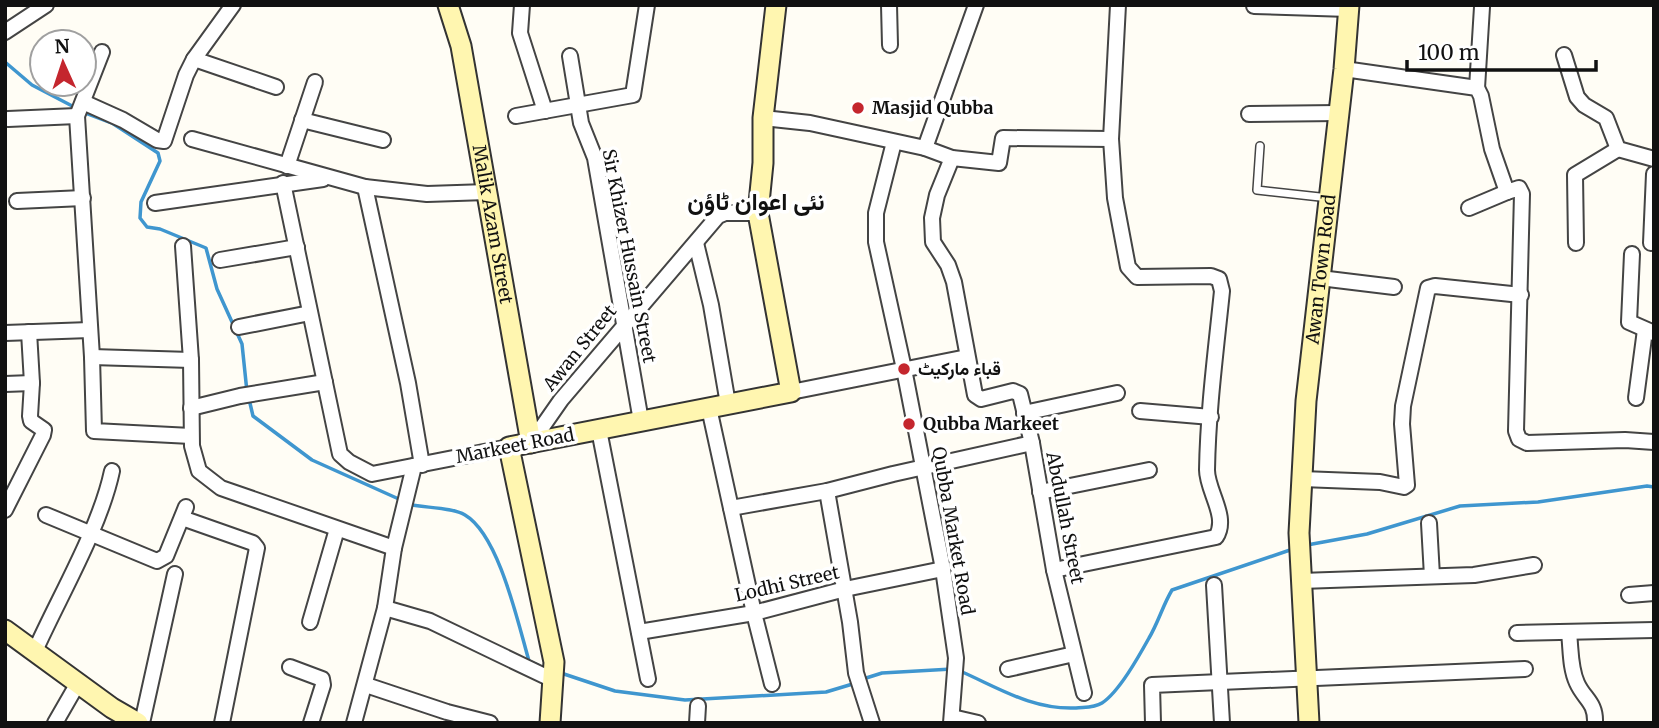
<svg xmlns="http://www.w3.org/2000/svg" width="1659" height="728" font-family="Merriweather,Vazirmatn,serif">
<rect width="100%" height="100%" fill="#fffdf5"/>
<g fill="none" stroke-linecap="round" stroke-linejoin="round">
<g stroke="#3f96cf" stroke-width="3.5">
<path d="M5,62L32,85L76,108"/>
<path d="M83,112L112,123L158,153L160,161L141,202L140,218L147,227L160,229L206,248L217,289L242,344L247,392"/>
<path d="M249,399L253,416L312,460L401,500"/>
<path d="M407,504C423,508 452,507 465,515C499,535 518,623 529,661L538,665"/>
<path d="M1307,545L1367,534L1460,506L1538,502L1647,486L1654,487"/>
<path d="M960,671C999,688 1032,710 1076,708C1085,707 1094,708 1102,703C1119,692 1139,656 1149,638C1158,623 1163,605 1172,590L1293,549"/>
<path d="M561,673L615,691L685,700L826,692L856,683"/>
<path d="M863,679L882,673L952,669"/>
</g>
<defs>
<path id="lane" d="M1260,146L1257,190L1329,198"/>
<g id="street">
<path d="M522,5L520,33L545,111"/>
<path d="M889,5L890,45"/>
<path d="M1254,6L1349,9"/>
<path d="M5,32L46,5"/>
<path d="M102,52L77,116L92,357L94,431L191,436"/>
<path d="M1564,55L1577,97L1584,105L1606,118L1618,149L1654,159"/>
<path d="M570,56L581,123L595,158L641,421"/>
<path d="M194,59L276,87"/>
<path d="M1344,69L1477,88L1481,96L1492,149L1507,192L1519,188L1522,194L1516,431L1519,439L1527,443L1625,440L1654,442"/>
<path d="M1477,88L1482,7"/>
<path d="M83,102L123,120L157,140L164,141L186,75L194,59L233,5"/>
<path d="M1249,114L1339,113"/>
<path d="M516,116L633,95L647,5"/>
<path d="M763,118L810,123L925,148L952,158L999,163L1003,138L1111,139"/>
<path d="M8,119L77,116"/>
<path d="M302,120L383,140"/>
<path d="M192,139L365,187L427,194L487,192"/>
<path d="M894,142L876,213V242L904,369L943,569L956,658L951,723"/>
<path d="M925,148L976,5"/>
<path d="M952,158L937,195L932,218L933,242L948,265L954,282L975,395L981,399L1013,391L1020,394L1032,443L1054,570L1084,693"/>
<path d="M287,166L315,82"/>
<path d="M283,183L340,454L349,462L372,474L509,447"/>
<path d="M365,187L408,383L422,465"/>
<path d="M17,201L83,198"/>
<path d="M155,203L323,179"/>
<path d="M1469,208L1507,192"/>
<path d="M696,243L711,305L728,404"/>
<path d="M1576,243L1575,175L1618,149"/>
<path d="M1651,243L1654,174"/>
<path d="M183,246L191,360L192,446L199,471L221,488L394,548"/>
<path d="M1632,254L1629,322L1654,333"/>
<path d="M220,260L297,247"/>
<path d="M1320,278L1394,287"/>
<path d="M239,327L310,313"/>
<path d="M5,333L90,330"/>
<path d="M92,357L191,360"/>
<path d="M5,384L32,383"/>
<path d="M791,392L967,357"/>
<path d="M1636,398L1645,330"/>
<path d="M191,408L240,396L325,382"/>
<path d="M709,408L754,613L772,684"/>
<path d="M1140,411L1211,417"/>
<path d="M1024,413L1117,393"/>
<path d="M599,430L648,679"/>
<path d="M531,443L561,400L718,216L725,213H758"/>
<path d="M1302,479L1380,482L1404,487L1407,485L1402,424L1403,406L1428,288L1435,286L1521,295"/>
<path d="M827,491L850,622L856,673L872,723"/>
<path d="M1040,492L1149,470"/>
<path d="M731,508L827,491L893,474L1032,443"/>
<path d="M5,510L43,435L44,430L31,421L30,416L32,383L29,332"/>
<path d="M46,515L157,561L166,556L186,507"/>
<path d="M182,518L253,543L257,548L222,723"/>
<path d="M1429,523L1432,576"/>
<path d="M1054,570L1216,537C1229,517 1207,491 1207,470C1208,410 1216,350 1222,291L1219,279L1211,276L1137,277L1128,267L1115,198L1111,139L1118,5"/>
<path d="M1301,581L1474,575L1534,565"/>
<path d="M1214,585L1222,723"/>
<path d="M1629,595L1654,593"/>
<path d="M385,608L430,621L553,680"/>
<path d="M310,622L337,529"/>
<path d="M639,632L754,613L845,589L943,569"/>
<path d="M1517,633L1654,630"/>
<path d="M1569,633C1571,650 1570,668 1577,683C1584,699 1596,702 1595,723"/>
<path d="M35,651C59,597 100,528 112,471"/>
<path d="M290,667L322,679L323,685L311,723"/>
<path d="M1008,669L1074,654"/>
<path d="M366,685L447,712L490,723"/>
<path d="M952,717L978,723"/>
<path d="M55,723L78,683"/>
<path d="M142,723L175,574"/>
<path d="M354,723L385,608L394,548L414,466"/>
<path d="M697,723L698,706"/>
<path d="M1153,723L1152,685L1525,669"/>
</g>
<g id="secondary">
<path id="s1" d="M448,5L461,46L531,443"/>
<path d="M5,630L112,708L138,723"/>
<path d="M550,723L554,662L509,447L791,392L758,213L763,163V118L776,5"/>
<path id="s2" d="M1309,723L1299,533L1306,401L1344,69L1349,5"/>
</g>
</defs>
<use href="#lane" stroke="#444" stroke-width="10"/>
<use href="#street" stroke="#444" stroke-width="18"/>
<use href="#secondary" stroke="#333" stroke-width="23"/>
<use href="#lane" stroke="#fff" stroke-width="7"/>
<use href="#street" stroke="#fff" stroke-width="14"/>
<use href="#secondary" stroke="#fff6b0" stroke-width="19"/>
</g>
<g fill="#c4262e" stroke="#fff" stroke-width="2.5">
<circle cx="858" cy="108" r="7"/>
<circle cx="904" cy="369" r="7"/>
<circle cx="909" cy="424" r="7"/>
</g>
<g text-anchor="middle" stroke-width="7" stroke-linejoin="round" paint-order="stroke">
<g font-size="18" font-weight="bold" fill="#111" stroke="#fff" text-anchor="start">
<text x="872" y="114">Masjid Qubba</text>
<text x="918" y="375">قباء مارکیٹ</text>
<text x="923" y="430">Qubba Markeet</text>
</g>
<g font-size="18" fill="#111" stroke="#fff">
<text dy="6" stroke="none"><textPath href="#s1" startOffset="224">Malik Azam Street</textPath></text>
<text transform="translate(629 256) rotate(79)" y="6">Sir Khizer Hussain Street</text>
<text dy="6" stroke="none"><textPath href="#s2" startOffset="455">Awan Town Road</textPath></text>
<text transform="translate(580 348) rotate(-51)" y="6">Awan Street</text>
<text transform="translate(515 446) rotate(-11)" y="6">Markeet Road</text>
<text transform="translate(1065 518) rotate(79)" y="6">Abdullah Street</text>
<text transform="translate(953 531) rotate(80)" y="6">Qubba Market Road</text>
<text transform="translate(787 584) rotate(-13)" y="6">Lodhi Street</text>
</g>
<g font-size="24" font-weight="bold" fill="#111" stroke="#fff">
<text x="756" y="210">نئی اعوان ٹاؤن</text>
</g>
</g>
<rect width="1659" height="728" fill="none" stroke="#111111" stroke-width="14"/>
<g transform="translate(63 63) rotate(357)"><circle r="33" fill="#ffffff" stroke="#a0a0a0" stroke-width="2"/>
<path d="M0-5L12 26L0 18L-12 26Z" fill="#c4262e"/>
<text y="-10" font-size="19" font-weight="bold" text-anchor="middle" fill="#111111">N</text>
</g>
<path d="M1407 60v10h189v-10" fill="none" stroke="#111111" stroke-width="3.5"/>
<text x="1418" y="60" font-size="21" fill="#111111" stroke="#ffffff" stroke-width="5" paint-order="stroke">100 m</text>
</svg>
